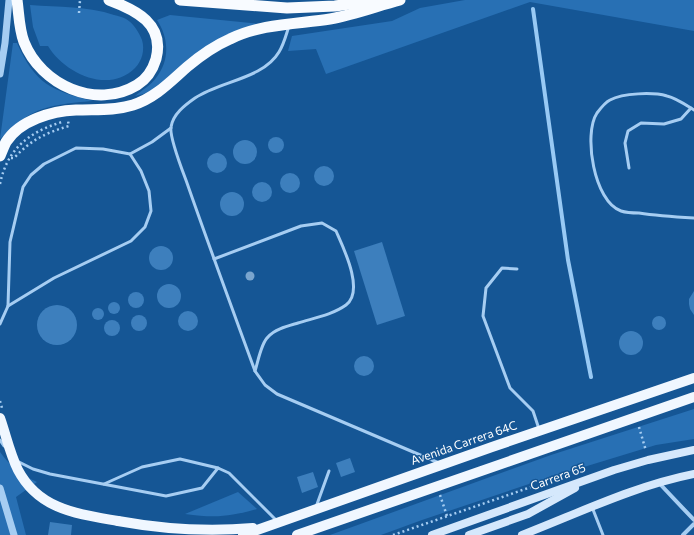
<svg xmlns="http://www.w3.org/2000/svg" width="694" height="535" font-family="Commissioner,sans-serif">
<rect width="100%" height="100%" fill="#155695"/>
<g fill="#2870b4">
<path d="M465,0H694V31L530,2L326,74L316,49L288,51L292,36L392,21L420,8Z"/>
<path d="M30,5C58,7 88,6 114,15C118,16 123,17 126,19C133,23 139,32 142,40C145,50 142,61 135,68C109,94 65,74 48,46H40L33,27Z"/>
<path d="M170,15L260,24L159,87L143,94L135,96C142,90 151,85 156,78C170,60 169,38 157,20Z"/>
<path d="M13,43H17C35,84 52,91 93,101C71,103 46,104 26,117C17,123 8,131 0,139Z"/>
<path d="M694,409V439L656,445L538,481L422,520L381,535H330L551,455Z"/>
<path d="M0,452C10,466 21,475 37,482L16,497L26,535H0Z"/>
<path d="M238,492L257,509C228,517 215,518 185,514Z"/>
</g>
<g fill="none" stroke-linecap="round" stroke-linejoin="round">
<path stroke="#98c9f4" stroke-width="4" d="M533,9L568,260L591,377"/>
</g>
<g fill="#3d7fbd">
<circle cx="276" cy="145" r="8"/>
<circle cx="245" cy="152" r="12"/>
<circle cx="217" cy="163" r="10"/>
<circle cx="324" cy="176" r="10"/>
<circle cx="290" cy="183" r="10"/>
<circle cx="262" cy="192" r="10"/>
<circle cx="232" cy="204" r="12"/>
<path d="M382,242L405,316L377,325L354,251Z"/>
<circle cx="161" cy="258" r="12"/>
<circle cx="169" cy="296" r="12"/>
<path d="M694,291V315L690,309L689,304V299Z"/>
<circle cx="136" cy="300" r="8"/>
<circle cx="114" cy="308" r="6"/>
<circle cx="57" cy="325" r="20"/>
<circle cx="98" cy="314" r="6"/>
<circle cx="188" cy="321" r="10"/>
<circle cx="139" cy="323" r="8"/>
<circle cx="659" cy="323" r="7"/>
<circle cx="112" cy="328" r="8"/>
<circle cx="631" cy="343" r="12"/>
<circle cx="364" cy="366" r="10"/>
<path d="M350,458L355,472L341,477L336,463Z"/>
<path d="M313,472L318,487L302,493L297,477Z"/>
<path d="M50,522L72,525L71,535H48Z"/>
</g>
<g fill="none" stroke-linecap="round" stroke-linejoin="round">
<g stroke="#a6cdf2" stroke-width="2.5" stroke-dasharray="2 3" stroke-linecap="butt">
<path d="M79,13L80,0"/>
<path d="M11,158H14C31,140 45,133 69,126L68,121"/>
<path d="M639,427L646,451"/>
<path d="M440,495L447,516"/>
<path d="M393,535L534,486"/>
</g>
<g stroke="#a6cdf2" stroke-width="3">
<path d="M289,26C286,35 284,44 279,52C263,79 220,81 195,98C185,105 173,114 171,127C169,137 183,172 187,183C209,246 232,308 255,371L265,385L277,394L439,463"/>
<path d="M694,110C686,105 676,98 667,96C653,92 623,93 610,100C606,102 600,109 597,113C583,134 594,202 621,211C627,213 634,213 639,213C658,216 676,217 694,218"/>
<path d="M629,168L625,143L628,131L641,123L664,124L681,119L691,108"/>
<path d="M214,259L301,226L322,223L336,231C343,247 365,291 346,305C332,315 314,318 298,323C288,326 275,329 268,337C261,343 258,362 255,371"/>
<path d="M517,269L502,268L486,288L483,316L510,388L533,411L539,429"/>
<path d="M8,306L54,278L131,241L145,227L151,211L149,191L141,171L130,154"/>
<path d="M0,324L8,306L10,242L23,187L31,175L44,164L76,148L103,149L130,154L152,142L171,128"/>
<path d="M0,440L4,446"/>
<path d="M17,461L33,469L50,474L166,496L202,488L218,468L229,473L277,521"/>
<path d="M104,484L142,467L180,459L218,468"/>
<path d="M316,507L329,471"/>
<path d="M592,507L603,535"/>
</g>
<g stroke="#a6cdf2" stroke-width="4">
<path d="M659,483L694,520"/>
<path d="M683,535L694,524"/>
</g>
<g stroke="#a6cdf2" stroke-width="7">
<path d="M0,74L5,43L9,0"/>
<path d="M0,488L14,535"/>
</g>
<g stroke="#d5e8fc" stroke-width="8">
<path d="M432,535L614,470L648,460L694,450"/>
<path d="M469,535L528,514L575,488"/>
<path d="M522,535C579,513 634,486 694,474"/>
</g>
<g stroke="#f0f7ff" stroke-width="10">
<path d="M118,521C162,529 208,532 253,528"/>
<path d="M243,535L492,447L694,378"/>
<path d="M297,535L694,397"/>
</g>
<g stroke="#f8fbff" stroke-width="11">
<path d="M17,0C19,14 19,29 24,42C41,85 96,110 137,85C147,79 153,69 156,59C165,24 136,10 109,0"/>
<path d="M180,0L287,8L335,6L378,0"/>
<path d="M0,156C2,151 4,146 6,142C20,120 52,111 76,110C95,109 114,111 133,105C155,98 170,82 187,67C200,56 214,46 230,39C260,24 297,24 330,19C354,15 377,6 400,0"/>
</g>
<g stroke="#a6cdf2" stroke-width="2.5" stroke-dasharray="2 3" stroke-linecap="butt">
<path d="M0,184C7,149 29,132 62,122"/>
<path d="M0,401L2,408"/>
</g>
<path stroke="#f0f7ff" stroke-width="10" d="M0,418C6,435 10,454 18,470C39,510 78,514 118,521"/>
</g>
<circle fill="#7aa5ce" cx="250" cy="276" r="4.5"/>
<g text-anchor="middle" stroke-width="3" stroke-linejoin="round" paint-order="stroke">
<g font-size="12" fill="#fff" stroke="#155695">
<text transform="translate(464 443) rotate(-19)" y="4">Avenida Carrera 64C</text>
<text transform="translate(558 477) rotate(-20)" y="4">Carrera 65</text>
</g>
</g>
</svg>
